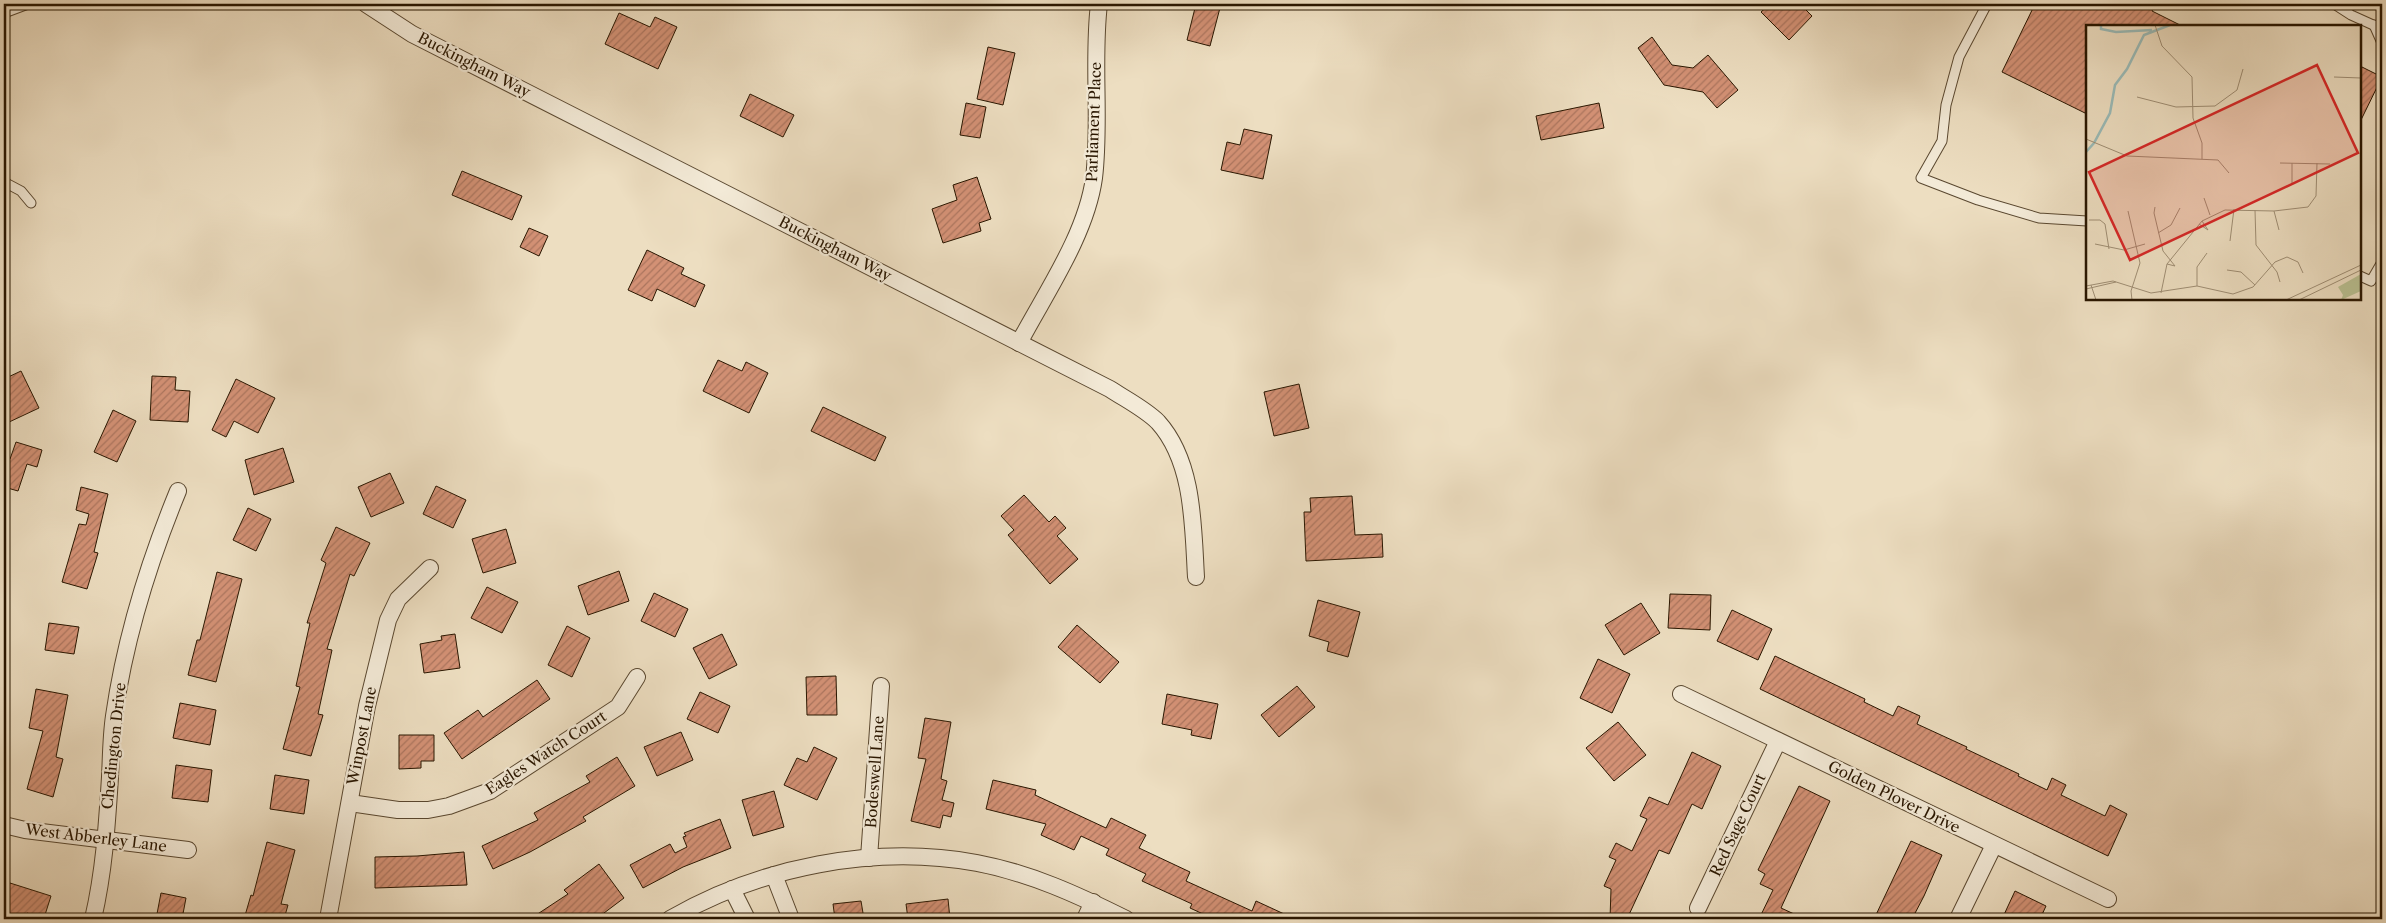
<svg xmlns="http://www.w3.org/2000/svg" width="2386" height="923" font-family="'Libre Caslon Text',serif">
<defs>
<pattern id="building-hatch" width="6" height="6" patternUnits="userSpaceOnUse" patternTransform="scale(1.25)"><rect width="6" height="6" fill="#d39175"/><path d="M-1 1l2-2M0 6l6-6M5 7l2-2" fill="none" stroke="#ab755e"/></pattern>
</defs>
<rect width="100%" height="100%" fill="#eddec1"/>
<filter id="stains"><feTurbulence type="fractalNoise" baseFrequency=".004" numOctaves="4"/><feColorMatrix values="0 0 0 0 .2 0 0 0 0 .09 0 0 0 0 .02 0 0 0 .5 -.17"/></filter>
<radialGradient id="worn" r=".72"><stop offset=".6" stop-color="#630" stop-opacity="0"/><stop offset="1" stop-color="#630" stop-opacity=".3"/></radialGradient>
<g fill="url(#building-hatch)" stroke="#291600">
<path d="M1196,4H1221L1210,46L1187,40Z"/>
<path d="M1770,4H1800L1812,16L1789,40L1761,12Z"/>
<path d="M2035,4H2155L2152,11L2182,26H2087V114L2002,72Z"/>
<path d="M619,13L650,27L655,17L677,27L658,69L605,44Z"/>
<path d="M1652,37L1672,65L1693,68L1708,55L1738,90L1717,108L1703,92L1664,85L1638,48Z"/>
<path d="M988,47L1015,53L1003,105L977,99Z"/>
<path d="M2360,66L2382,77L2360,122Z"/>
<path d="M750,94L794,115L783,137L740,116Z"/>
<path d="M966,103L986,107L980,138L960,135Z"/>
<path d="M1599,103L1604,128L1541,140L1536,116Z"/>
<path d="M1244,129L1272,135L1263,179L1221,170L1227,142L1240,145Z"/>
<path d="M462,171L522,196L512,220L452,195Z"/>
<path d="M977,177L991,219L979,223L981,231L943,243L932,209L957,200L953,185Z"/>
<path d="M529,228L548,236L539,256L520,247Z"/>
<path d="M647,250L684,268L681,274L705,285L695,307L657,289L652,301L628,290Z"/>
<path d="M718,360L742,371L746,362L768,373L749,413L703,391Z"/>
<path d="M21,371L39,408L7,423L4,415V379Z"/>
<path d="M152,376L176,377L175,390L190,391L188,422L150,420Z"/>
<path d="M236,379L275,398L258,433L234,421L226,437L212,430Z"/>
<path d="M1299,384L1309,428L1274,436L1264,392Z"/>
<path d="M823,407L886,437L875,461L811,431Z"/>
<path d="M113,410L136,421L117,462L94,452Z"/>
<path d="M16,442L42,450L37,467L27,464L18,491L4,487V457L10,459Z"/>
<path d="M283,448L294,482L254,495L245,460Z"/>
<path d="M390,473L404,503L371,517L358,487Z"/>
<path d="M436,486L466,500L453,528L423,514Z"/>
<path d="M81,487L108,494L94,552L98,553L87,589L62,582L79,524L86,525L89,514L76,510Z"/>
<path d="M1024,495L1049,522L1055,516L1066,528L1057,536L1078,559L1050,584L1008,535L1014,530L1001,516Z"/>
<path d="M1352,496L1355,535L1382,534L1383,557L1306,561L1304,512H1311L1310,498Z"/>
<path d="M248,508L271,519L256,551L233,540Z"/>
<path d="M336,527L370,543L354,576L350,574L327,649L332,650L318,714L323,715L311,756L283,749L300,687L296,686L310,623H307L326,563L321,560Z"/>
<path d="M506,529L516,563L483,573L472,539Z"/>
<path d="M619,571L629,601L588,615L578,586Z"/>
<path d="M217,572L242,579L216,682L188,675L197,640H200Z"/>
<path d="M487,587L518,602L502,633L471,618Z"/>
<path d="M654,593L688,609L675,637L641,621Z"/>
<path d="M1670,594L1711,595L1710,630L1668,628Z"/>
<path d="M1318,600L1360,612L1348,657L1327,651L1329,642L1309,636Z"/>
<path d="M1641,603L1660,633L1624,655L1605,625Z"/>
<path d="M1732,610L1772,629L1758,660L1717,641Z"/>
<path d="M49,623L79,627L74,654L45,650Z"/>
<path d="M1077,625L1119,662L1100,683L1058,647Z"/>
<path d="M567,626L590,638L572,677L548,665Z"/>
<path d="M455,634L460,668L424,673L420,644L442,640L441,636Z"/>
<path d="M722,634L737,665L709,679L693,648Z"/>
<path d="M1775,656L1865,699L1864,702L1893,716L1898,706L1920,716L1917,724L1967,747L1966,749L2019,774L2018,776L2047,790L2052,778L2066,785L2061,795L2105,816L2110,805L2127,814L2108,856L1760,689Z"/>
<path d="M1598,659L1630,674L1612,713L1580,698Z"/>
<path d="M836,676L837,715H807L806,677Z"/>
<path d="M537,680L550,699L462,759L444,733L478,710L483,717Z"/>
<path d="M1297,686L1315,707L1279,737L1261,715Z"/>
<path d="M36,689L68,695L56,757L63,759L53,797L27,789L43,731L29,728Z"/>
<path d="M700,692L730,706L718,733L687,719Z"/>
<path d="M1167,694L1218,704L1211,739L1191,735L1192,730L1162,724Z"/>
<path d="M180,703L216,710L210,745L173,738Z"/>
<path d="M925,718L951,722L941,779L947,781L942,800L954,803L951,817L943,815L940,828L911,821L926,759L918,758Z"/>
<path d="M1618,722L1646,755L1614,781L1586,748Z"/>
<path d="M681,732L693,760L657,776L644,747Z"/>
<path d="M399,735H434V761H421V768L399,769Z"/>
<path d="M814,747L837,758L817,800L784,785L797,758L807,762Z"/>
<path d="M1692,752L1721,766L1702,809L1692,804L1669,854L1659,850L1627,919H1610L1611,889L1604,886L1616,860L1609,857L1616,843L1632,851L1647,819L1640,816L1649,797L1668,805Z"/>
<path d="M617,757L635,786L583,817L586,821L530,852L493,869L482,846L538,820L534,813L590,782L586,776Z"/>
<path d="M176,765L212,770L208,802L172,798Z"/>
<path d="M275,775L309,780L304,814L270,809Z"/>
<path d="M993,780L1036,790L1035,795L1106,828L1111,818L1146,835L1139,848L1190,872L1186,881L1252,911L1256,901L1295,919H1214L1190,908L1192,904L1142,881L1146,874L1106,855L1109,849L1081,836L1074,850L1041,835L1046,824L986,809Z"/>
<path d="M1799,786L1830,801L1781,908L1805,919H1759L1773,890L1760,884L1765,874L1758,870Z"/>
<path d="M774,791L784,827L753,836L742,800Z"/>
<path d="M720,819L731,848L683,867L643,888L630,865L670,844L675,853L687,847L683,837L686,836L684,833Z"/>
<path d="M1911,841L1942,855L1924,896L1912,919H1874Z"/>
<path d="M267,842L295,850L281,904L288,905L284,919H244L251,895L253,896Z"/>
<path d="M464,852L467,885L375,888V857L417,856Z"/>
<path d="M599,864L624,898L596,919H530L568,894L564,890Z"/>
<path d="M10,883L51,896L44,918L27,913L25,919H4V903Z"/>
<path d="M2015,891L2046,906L2040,919H2002Z"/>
<path d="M161,893L186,898L182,919H156Z"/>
<path d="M948,899L950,919H908L906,904Z"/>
<path d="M861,901L864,919H835L833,904Z"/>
</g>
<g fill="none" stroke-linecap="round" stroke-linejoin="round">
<defs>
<g id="lane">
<path d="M1987,4L1959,57L1946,105L1942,141L1921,178L1978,200L2039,218L2087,221"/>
<path d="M2334,4L2351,15L2382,29"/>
<path d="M4,13L28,4"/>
<path d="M2374,25L2382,43"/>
<path d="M4,182L21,191L31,203"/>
<path d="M2360,276L2371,281L2382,262"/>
</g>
<g id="street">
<path d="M366,4L412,34L1110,389C1125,399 1145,409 1158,422C1194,462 1193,526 1196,577"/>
<path d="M1019,343C1046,292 1086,235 1094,178C1101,120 1092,62 1099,4"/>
<path d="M1681,694L2108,899"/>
<path d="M350,803L398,810H428L449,806L490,791L618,707L637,677"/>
<path d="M4,825L25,830L188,850"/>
<path d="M869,858L881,686"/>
<path d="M774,875L791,919"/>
<path d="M732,889L747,919"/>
<path d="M1698,908L1778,741"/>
<path d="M93,919C104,872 107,825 110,777C111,757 111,736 114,716C125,639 148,564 178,491"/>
<path d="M328,919L367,706L388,620L398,599L430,568"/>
<path d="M670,919C760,867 874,844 977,863C1030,873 1078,895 1126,919"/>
<path d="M1085,919L1093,902"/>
<path d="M1958,919L1994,845"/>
</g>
</defs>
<use href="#lane" stroke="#5a4830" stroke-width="11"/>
<use href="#street" stroke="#5a4830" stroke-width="18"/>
<use href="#lane" stroke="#f3ead7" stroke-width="9"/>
<use href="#street" stroke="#f3ead7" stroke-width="16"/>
</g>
<g text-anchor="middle" stroke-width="4.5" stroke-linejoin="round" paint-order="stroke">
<g font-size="15" fill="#291600" stroke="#f3ead7">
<text transform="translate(474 65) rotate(27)" y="5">Buckingham Way</text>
<text transform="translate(1094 122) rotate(-88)" y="5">Parliament Place</text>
<text transform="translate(835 249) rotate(27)" y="5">Buckingham Way</text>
<text transform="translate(362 736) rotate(-79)" y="5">Winpost Lane</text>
<text transform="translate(114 746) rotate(-84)" y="5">Chedington Drive</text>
<text transform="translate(546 753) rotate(-33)" y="5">Eagles Watch Court</text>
<text transform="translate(875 772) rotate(-86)" y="5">Bodeswell Lane</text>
<text transform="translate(1894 797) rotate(26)" y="5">Golden Plover Drive</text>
<text transform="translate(1738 825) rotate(-65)" y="5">Red Sage Court</text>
<text transform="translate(96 838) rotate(7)" y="5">West Abberley Lane</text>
</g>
</g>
<g transform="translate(2086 25)">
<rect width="275" height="275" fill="#eddec1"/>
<path d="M275,249V266L255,275L257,270L252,262Z" fill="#bac192"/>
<path fill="none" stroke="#9abbb8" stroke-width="2.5" d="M15,0V4L30,7L66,5M0,127L8,118L24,88L29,60L41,44L58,10L84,0"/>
<path fill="none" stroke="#9f8e74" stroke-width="1" d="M69,0L76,21L106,52L107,93L116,118V134M248,52L275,53M51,72L90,82L129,81L151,65L157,44M0,114L41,131L132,135L143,148M194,138L244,139M206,158V138M118,173L124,190M69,182L68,188L77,226L89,241L81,239M169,185L170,220L191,247L194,257M42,186L54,238L45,266L46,275M188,186L193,205M3,195H14L19,199L23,224M113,199L122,205L116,196M72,208L85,200L94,183M144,216L148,184M9,219L38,225L59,219M141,245L155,247L169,260M5,260L10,275M0,261L27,256L65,268L111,261L147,269L167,262L189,237L201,232L212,237L217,248M111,261V242L121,228M0,264L30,257M75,268L81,239L116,196L139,185L188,186L222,182L230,171L231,138M200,275L275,240M213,275L275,245"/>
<path fill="#d62828" fill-opacity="0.15" stroke="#d62828" stroke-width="2.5" d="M231,40L272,128L44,235L3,147Z"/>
<rect width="275" height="275" fill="none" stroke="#291600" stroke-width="2.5"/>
</g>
<rect width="2386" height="923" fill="none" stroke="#eddec1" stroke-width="20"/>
<rect x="5" y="5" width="2376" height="913" fill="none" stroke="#291600" stroke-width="2.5"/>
<rect x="10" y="10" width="2366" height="903" fill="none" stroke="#291600"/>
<rect width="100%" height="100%" filter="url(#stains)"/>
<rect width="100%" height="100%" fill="url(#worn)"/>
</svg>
